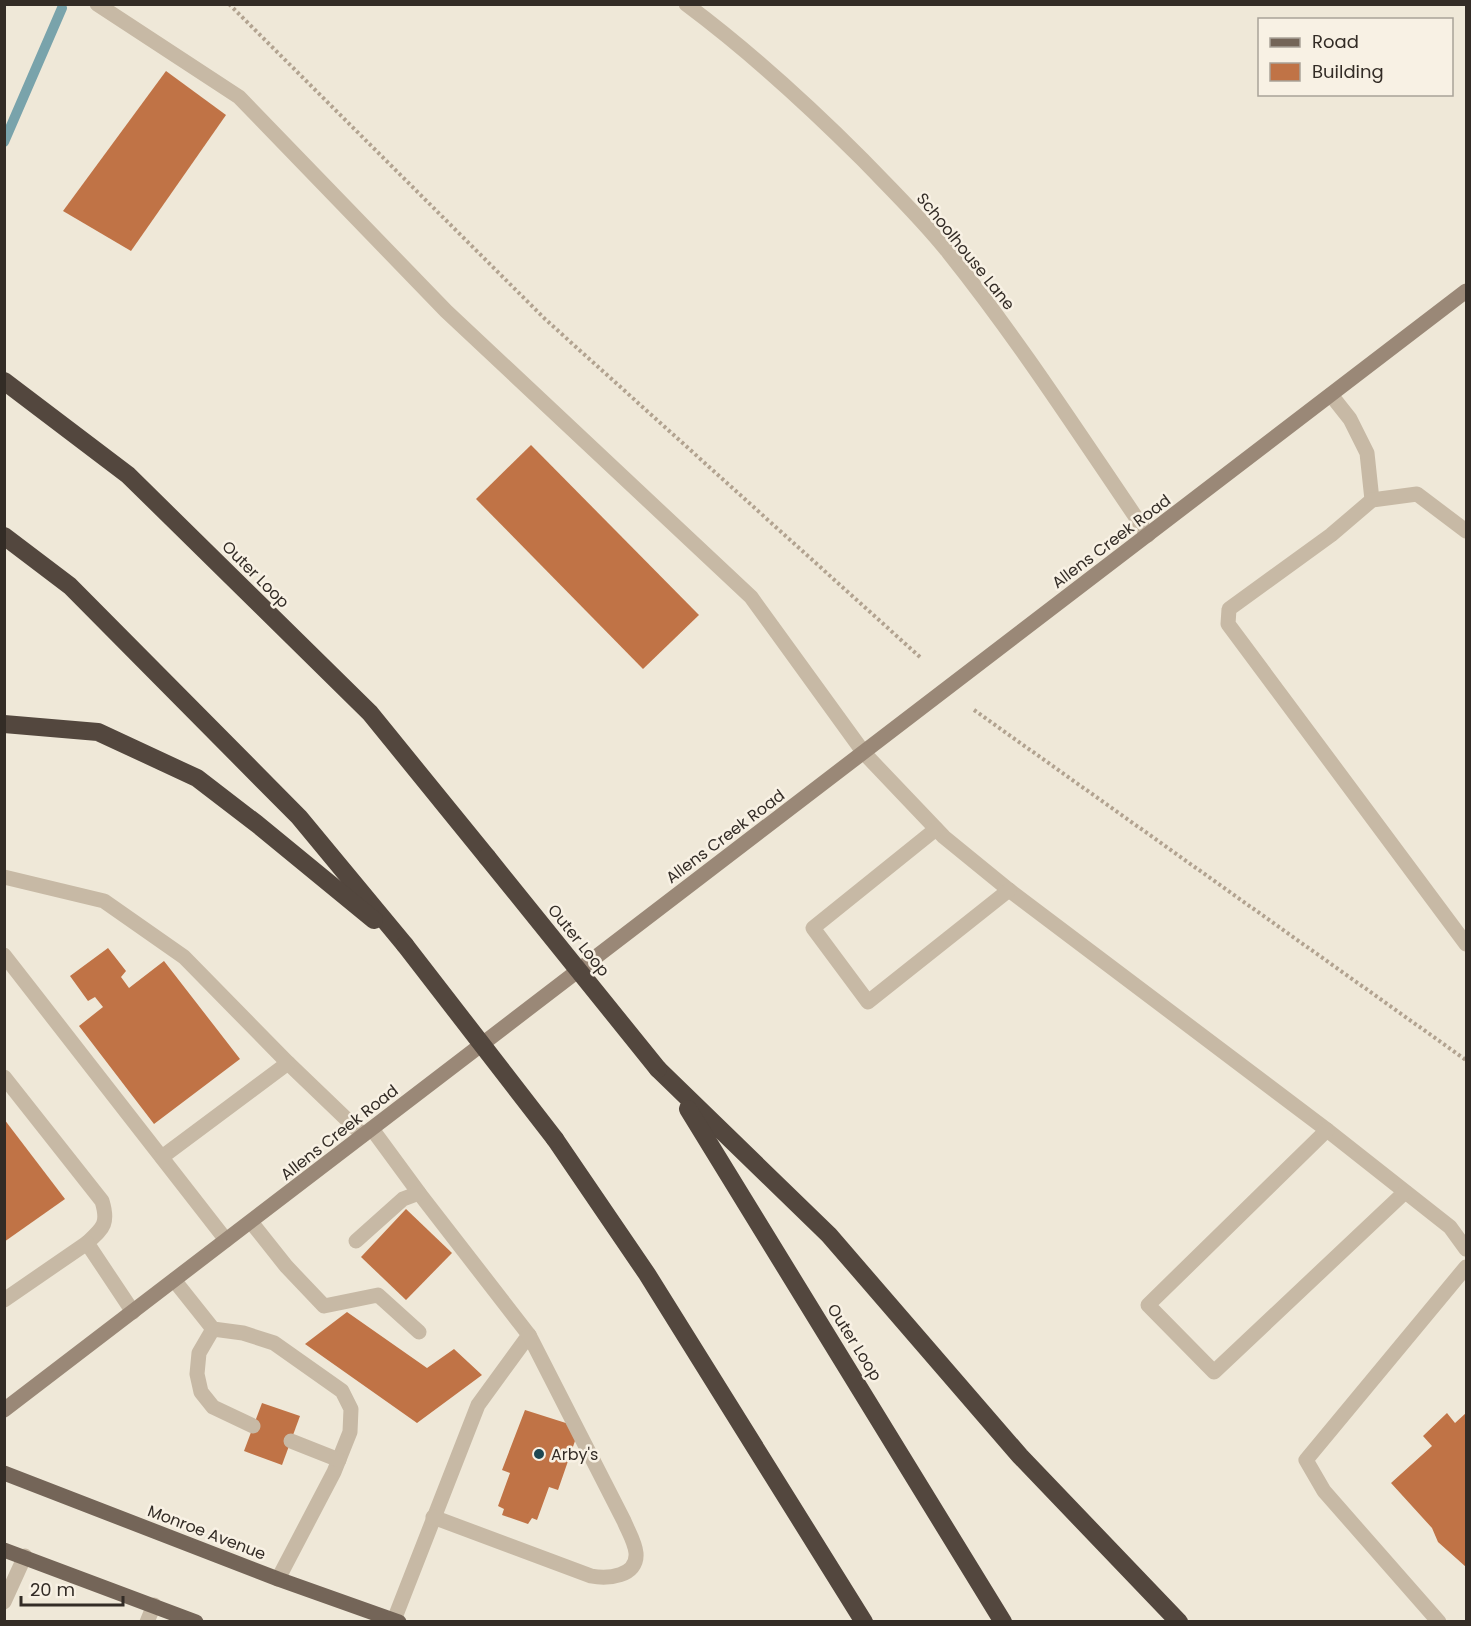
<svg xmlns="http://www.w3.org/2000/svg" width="1471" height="1626" font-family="Poppins,sans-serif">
<rect width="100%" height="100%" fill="#efe8d8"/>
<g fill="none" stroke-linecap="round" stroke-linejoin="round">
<path stroke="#79a3ab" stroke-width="10" d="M4,142L62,8"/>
</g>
<g fill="#c07346">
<path d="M166,71L226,115L131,251L63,211Z"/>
<path d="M531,445L699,615L643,669L476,499Z"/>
<path d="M108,948L126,971L121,977L129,988L164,961L240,1059L154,1124L79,1026L103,1007L95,997L88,1001L70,976Z"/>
<path d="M4,1119L65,1199L4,1242Z"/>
<path d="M406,1209L452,1253L406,1300L361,1257Z"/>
<path d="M347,1312L427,1368L454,1349L482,1375L417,1423L305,1344Z"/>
<path d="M262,1403L300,1416L282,1465L244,1451Z"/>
<path d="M525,1410L569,1424L576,1438L558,1490L549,1487L537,1520L532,1518L528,1524L502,1515L504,1509L498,1506L510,1473L502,1470Z"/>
<path d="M1447,1413L1455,1423L1466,1413V1567L1438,1542L1432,1528L1391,1483L1432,1446L1423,1436Z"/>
</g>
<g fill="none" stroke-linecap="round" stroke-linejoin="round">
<g stroke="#b2a390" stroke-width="4" stroke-dasharray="3 3" stroke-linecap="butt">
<path d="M229,4L545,319L920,657"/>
<path d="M974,710L1466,1060"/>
</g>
<g stroke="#c7b9a5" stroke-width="15">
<path d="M1331,395L1350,419L1367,453L1372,500"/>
<path d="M1466,531L1417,494L1372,500L1331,535L1229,609L1228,624L1466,944"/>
<path d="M864,753L944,837L1009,890L1327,1130L1450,1227L1466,1249"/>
<path d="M936,829L813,928L868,1002L1009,890"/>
<path d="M4,877L104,901L184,957L288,1063L363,1135"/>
<path d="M4,955L226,1240"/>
<path d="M4,1077L102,1201C109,1224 103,1228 87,1243L133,1312"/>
<path d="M372,1129L419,1193L529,1335L478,1405L394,1620"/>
<path d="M1327,1130L1148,1305L1214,1372L1405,1192"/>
<path d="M162,1157L288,1063"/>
<path d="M251,1222L286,1266L324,1306L378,1295L419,1332"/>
<path d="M356,1241L403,1199L419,1193"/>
<path d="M174,1280L213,1329L243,1333L274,1343L342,1391L351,1409L350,1432L334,1472L278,1579"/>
<path d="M4,1300L87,1243"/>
<path d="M213,1329L199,1353L197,1374L201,1392L213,1407L253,1426"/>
<path d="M291,1441L339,1460"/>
<path d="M433,1517L591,1576C607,1579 638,1577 636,1553C635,1542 628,1531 624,1521L529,1335"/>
<path d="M4,1602L25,1556"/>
<path d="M147,1622L154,1605"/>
<path d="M1439,1622L1324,1491L1306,1460L1466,1267"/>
</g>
<g stroke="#c7b9a5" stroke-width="15">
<path d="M97,4L239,97L446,311L751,597L864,753"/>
<path d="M686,4C749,51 807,104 863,160C892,190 923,220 949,253C1021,343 1083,440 1148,535"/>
</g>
<path stroke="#9a8877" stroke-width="15" d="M4,1410L1466,291"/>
<g stroke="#746558" stroke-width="15">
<path d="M4,1473L278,1579L399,1622"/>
<path d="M4,1550L196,1622"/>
</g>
<g stroke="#53473e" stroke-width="18">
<path d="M4,381L128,475L370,713L487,857"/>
<path d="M4,536L70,586L299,817L405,945"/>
<path d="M4,724L98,732L197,778L257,824L374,920"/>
<path d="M658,1069L829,1235L1020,1456L1179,1622"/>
<path d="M688,1109L1003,1622"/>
<path d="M555,1139L647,1274L864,1622"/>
</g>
<g stroke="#53473e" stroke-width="18">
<path d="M487,857L658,1069"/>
<path d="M405,945L555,1139"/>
</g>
</g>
<circle fill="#1e4852" stroke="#f8f1e4" stroke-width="2" cx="539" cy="1454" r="6"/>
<g text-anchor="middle" stroke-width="5" stroke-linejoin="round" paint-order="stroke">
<g font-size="16" fill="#332c26" stroke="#f8f1e4">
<text transform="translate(966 251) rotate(51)" y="6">Schoolhouse Lane</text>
<text transform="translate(1111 541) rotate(-37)" y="6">Allens Creek Road</text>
<text transform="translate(256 574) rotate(45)" y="6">Outer Loop</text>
<text transform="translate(725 836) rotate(-37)" y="6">Allens Creek Road</text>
<text transform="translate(579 940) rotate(51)" y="6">Outer Loop</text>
<text transform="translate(339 1132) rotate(-38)" y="6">Allens Creek Road</text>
<text transform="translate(855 1342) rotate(58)" y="6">Outer Loop</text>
<text transform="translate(207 1532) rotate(21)" y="6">Monroe Avenue</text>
</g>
<g font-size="16" fill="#332c26" stroke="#f8f1e4" text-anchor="start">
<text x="551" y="1460">Arby's</text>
</g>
</g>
<rect width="1471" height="1626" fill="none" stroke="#332c26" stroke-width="12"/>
<rect x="1258" y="18" width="195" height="78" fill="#f8f1e4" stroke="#a9a298" stroke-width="1.5"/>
<rect x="1270" y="38" width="30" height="9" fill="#746558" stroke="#a9a298" stroke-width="1.5"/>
<text x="1312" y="48" font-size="18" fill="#332c26">Road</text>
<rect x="1270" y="63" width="30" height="18" fill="#c07346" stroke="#a9a298" stroke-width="1.5"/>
<text x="1312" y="78" font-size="18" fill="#332c26">Building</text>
<path d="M21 1596v9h102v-9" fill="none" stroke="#332c26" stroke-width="3"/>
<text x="30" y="1596" font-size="18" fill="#332c26" stroke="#f8f1e4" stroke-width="4.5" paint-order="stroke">20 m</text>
</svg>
